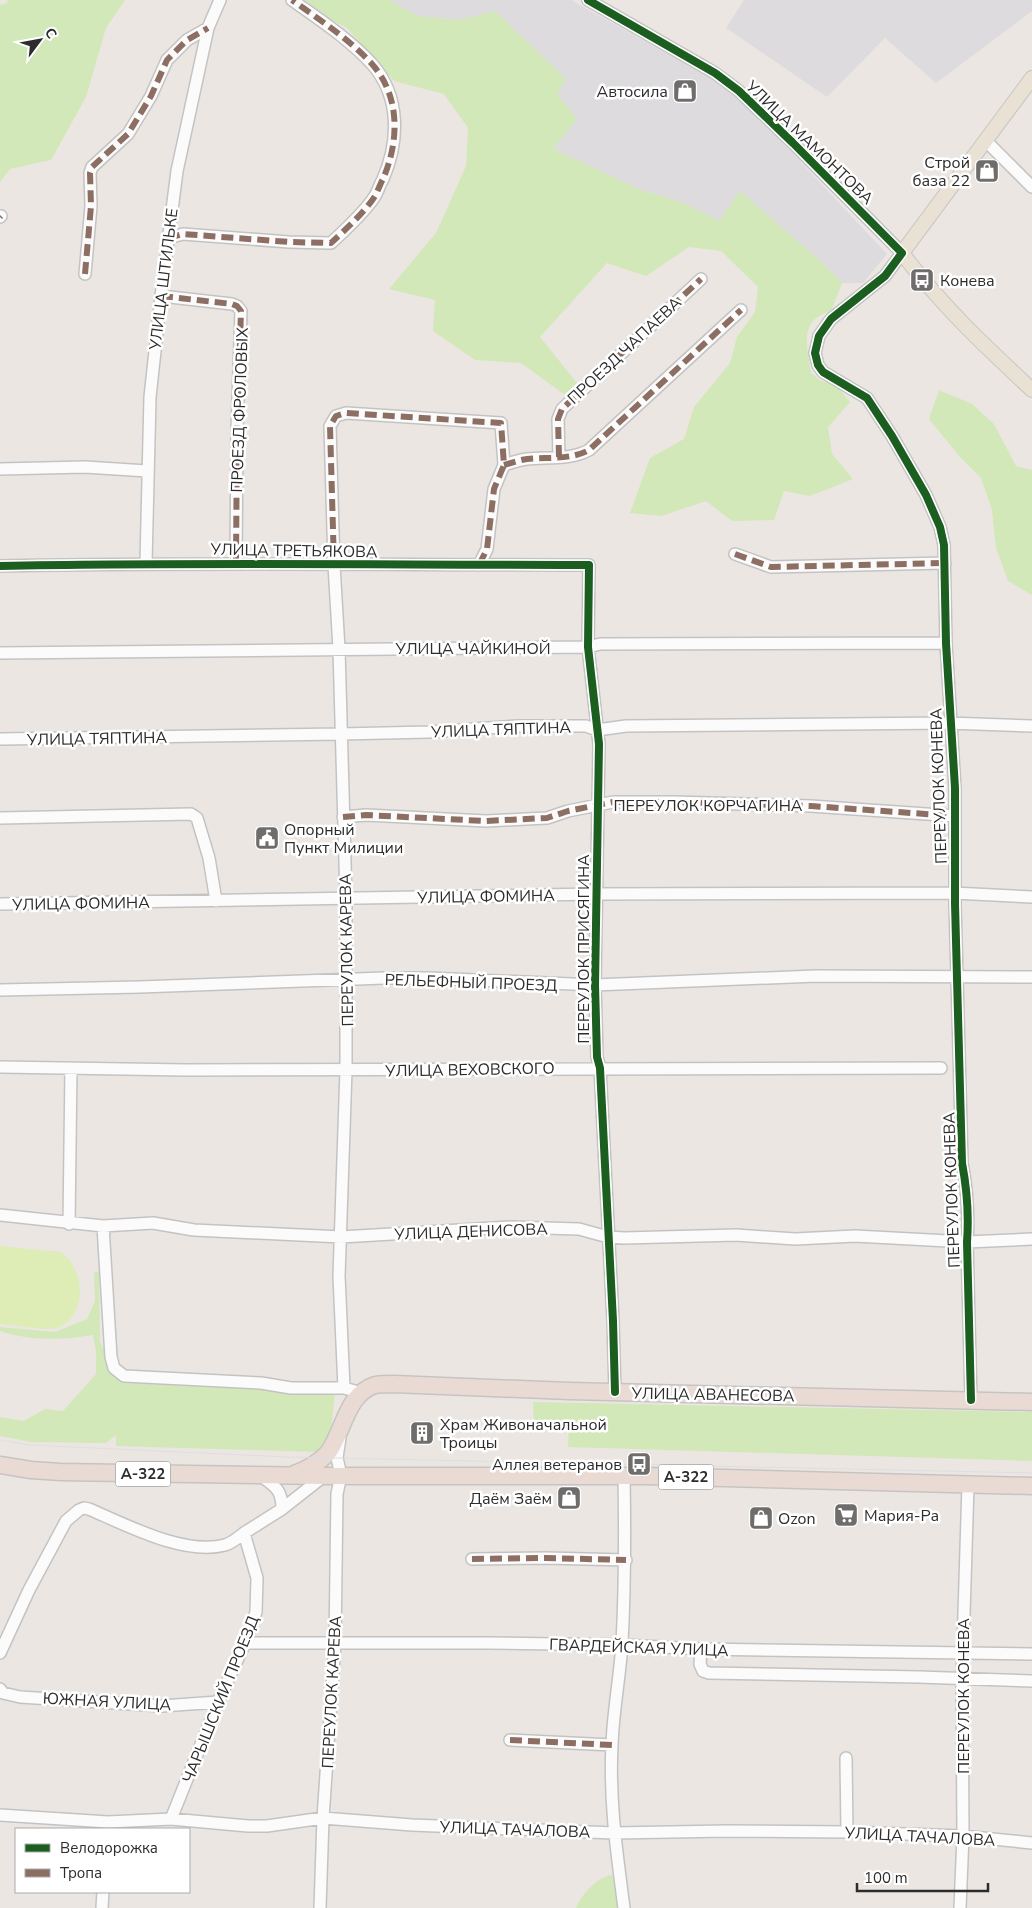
<svg xmlns="http://www.w3.org/2000/svg" width="1032" height="1908" font-family="'Nunito Sans',sans-serif">
<style>
.industrial{fill:#dedbde}
.green{fill:#d2e8b8}
.pitch{fill:#deecb5}
.lines{fill:none;stroke-linecap:round;stroke-linejoin:round}
.minor-casing{stroke:#c4c3c3;stroke-width:14}
.major-casing{stroke:#c6c4c2;stroke-width:16}
.highway-casing{stroke:#c6c4c2;stroke-width:19}
.minor{stroke:#fcfbfb;stroke-width:11}
.major{stroke:#e8e1d4;stroke-width:14}
.highway{stroke:#e9dbd4;stroke-width:16}
.tram{stroke:#dedee0;stroke-width:1}
.quiet{stroke:#8d6e63;stroke-width:6;stroke-dasharray:12 6;stroke-linecap:butt}
.cycleway-casing{stroke:#fff;stroke-width:11}
.cycleway{stroke:#1b5e20;stroke-width:8}
.labels{text-anchor:middle;stroke-width:5;stroke-linejoin:round;paint-order:stroke}
.shield{fill:#fff;stroke:#6b6b6b;stroke-width:1}
.shield-label{font-size:15px;font-weight:bold;fill:#2c2c2c}
.poi-label{font-size:16px;fill:#2c2c2c;stroke:#fff;text-anchor:start}
.street-label{font-size:16px;fill:#2c2c2c;stroke:#fff}
</style>
<rect width="100%" height="100%" fill="#ebe6e2"/>
<path class="industrial" d="M 389,0 L 571,0 L 734,91 L 887,254 L 863,283 L 842,283 L 825,265 L 740,191 L 719,222 L 684,203 L 641,190 L 553,149 L 577,119 L 557,94 L 495,12 L 459,20 L 417,16 Z
M 744,0 L 1032,0 L 1032,11 L 936,83 L 885,38 L 827,97 L 726,28 Z"/>
<path class="green" d="M 8,0 L 125,0 L 106,28 L 86,97 L 51,160 L 10,169 L 0,182 L 0,5 L 7,3 Z
M 305,0 L 389,0 L 417,16 L 459,20 L 495,11 L 566,79 L 557,94 L 577,119 L 553,149 L 641,190 L 684,203 L 719,221 L 740,191 L 825,265 L 842,283 L 832,309 C 827,313 820,315 815,319 C 801,330 809,358 811,373 L 821,381 L 835,384 L 850,402 L 828,427 L 832,454 L 853,479 L 810,496 L 784,491 L 774,520 L 732,521 L 706,501 L 661,516 L 630,513 L 650,458 L 684,439 L 694,407 L 730,363 L 737,337 L 755,312 L 758,287 L 721,251 L 689,247 L 646,276 L 607,263 L 540,337 L 577,383 L 565,395 L 521,363 L 475,360 L 433,331 L 435,300 L 389,289 L 436,233 L 466,166 L 468,128 L 444,94 L 394,81 L 347,28 L 321,14 Z
M 939,390 L 972,404 L 994,424 L 1016,466 L 1032,470 L 1032,595 L 1008,581 L 996,548 L 992,510 L 981,478 L 960,457 L 929,419 Z
M 99,1271 L 100,1341 L 112,1370 L 122,1383 L 335,1392 L 331,1430 L 317,1452 L 116,1446 L 116,1435 L 106,1443 L 31,1442 L 0,1436 L 0,1417 L 24,1421 L 45,1409 L 63,1411 L 96,1374 L 96,1352 L 93,1335 C 63,1340 30,1341 0,1331 L 0,1327 L 55,1332 L 87,1319 L 95,1301 L 94,1273 Z
M 533,1402 L 1032,1412 L 1032,1461 L 568,1447 L 569,1424 L 534,1424 Z
M 611,1875 L 615,1877 L 619,1908 L 576,1908 C 582,1894 596,1878 611,1875 Z"/>
<path class="pitch" d="M 0,1246 L 60,1252 C 85,1267 89,1316 57,1328 C 48,1331 12,1325 0,1324 Z"/>
<g class="lines">
<defs>
<path id="minor" d="M 588,0 L 715,73 L 739,91 L 793,143 L 902,253 L 885,276 L 831,319 L 819,336 L 815,353 L 818,365 L 823,372 L 867,398 L 892,436 L 926,495 L 940,527 L 944,545 L 946,643 L 955,788 L 955,904 L 962,1163 C 967,1189 969,1215 967,1242 L 971,1400
M 986,141 L 1032,187
M 0,217 L 1,216
M 168,238 L 183,234 L 289,242 L 331,243 C 345,230 365,212 375,196 C 378,191 380,184 383,179 C 399,142 401,97 372,64 C 349,39 320,20 292,0
M 85,274 L 91,206 L 90,173 L 92,167 L 128,134 L 151,96 L 167,60 L 187,40 L 208,28
M 161,296 L 232,304 L 237,306 L 241,311 L 237,428 L 236,563
M 559,457 L 558,419 L 562,409 L 701,279
M 504,465 C 511,463 519,460 527,459 C 548,457 571,460 589,450 L 741,310
M 0,469 L 85,467 L 147,471
M 735,554 L 771,567 L 945,563
M 146,563 L 150,397 L 161,296 L 177,171 L 208,28 L 220,0
M 0,566 C 196,562 392,565 589,565 L 588,647 L 599,744 L 595,985 L 597,1057 L 600,1068 L 613,1321 L 615,1392
M 0,653 L 588,647 L 600,644 L 946,643
M 0,739 L 340,734 L 429,732 L 517,726 L 586,726 L 597,730 L 626,726 L 949,723 L 1032,726
M 343,817 L 366,815 L 486,821 L 526,819 L 547,818 L 568,811 L 613,802 L 674,802 L 811,806 L 955,816
M 0,818 L 191,814 L 197,818 L 209,858 L 216,901
M 0,904 L 596,894 L 954,893 L 1032,897
M 0,990 L 140,987 L 384,978 L 429,978 L 595,985 L 816,976 L 1032,977
M 0,1067 L 186,1070 L 941,1068
M 0,1215 L 103,1226 L 153,1223 L 194,1230 L 341,1237 L 510,1227 L 579,1229 L 608,1237 L 624,1238 L 736,1235 L 795,1239 L 855,1236 L 967,1242 L 1032,1239
M 69,1224 L 71,1068
M 103,1226 L 111,1357 L 114,1368 L 124,1376 L 261,1383 L 291,1388 L 344,1388 L 362,1393
M 344,1388 L 339,1276 L 346,1070 L 346,898 L 339,649 L 334,565 L 330,426 L 336,416 L 346,413 L 501,423 L 504,465 L 494,489 L 487,549 L 479,565
M 261,1476 C 276,1487 282,1490 282,1509
M 472,1559 L 546,1558 L 626,1560
M 245,1643 L 487,1643 L 622,1645 L 701,1649 L 1032,1654
M 701,1649 L 700,1664 L 703,1671 L 709,1673 L 919,1677 L 1032,1681
M 0,1653 L 29,1590 L 66,1521 L 79,1510 L 84,1508 L 89,1509 C 126,1525 185,1556 225,1545 C 232,1543 239,1537 244,1533
M 0,1689 L 3,1693 L 20,1697 L 162,1706 L 218,1702
M 510,1740 L 612,1745
M 846,1758 L 847,1832
M 0,1815 L 108,1822 L 171,1819 L 248,1826 L 267,1826 L 323,1818 L 412,1825 L 614,1833 L 727,1831 L 847,1832 L 963,1836 L 1032,1843
M 171,1819 L 218,1702 L 245,1643 L 256,1612 L 257,1578 L 244,1533 L 282,1509 L 324,1476
M 102,1908 L 103,1892
M 320,1908 L 323,1818 L 335,1643 L 337,1494 L 341,1475 L 337,1458 L 340,1438
M 624,1908 C 617,1854 609,1800 612,1745 C 613,1711 620,1677 622,1643 C 625,1588 625,1532 624,1476
M 960,1908 L 963,1836 L 962,1678 L 968,1485"/>
<path id="major" d="M 1032,78 L 902,253 C 940,304 986,347 1032,390"/>
<path id="highway" d="M 0,1465 L 31,1470 L 61,1472 L 324,1476 L 645,1476 L 1032,1486
M 294,1474 C 306,1470 318,1463 327,1454 C 344,1433 345,1395 375,1385 C 380,1384 388,1384 394,1384 L 569,1391 L 1032,1402"/>
</defs>
<use href="#minor" class="minor-casing"/>
<use href="#major" class="major-casing"/>
<use href="#highway" class="highway-casing"/>
<use href="#minor" class="minor"/>
<use href="#major" class="major"/>
<use href="#highway" class="highway"/>
<path class="tram" d="M 0,1440 L 29,1445 L 287,1457 L 1032,1473"/>
<path class="quiet" d="M 0,217 L 1,216
M 168,238 L 183,234 L 289,242 L 331,243 C 345,230 365,212 375,196 C 378,191 380,184 383,179 C 399,142 401,97 372,64 C 349,39 320,20 292,0
M 85,274 L 91,206 L 90,173 L 92,167 L 128,134 L 151,96 L 167,60 L 187,40 L 208,28
M 161,296 L 232,304 L 237,306 L 241,311 L 237,428 L 236,563
M 559,457 L 558,419 L 562,409 L 701,279
M 504,465 C 511,463 519,460 527,459 C 548,457 571,460 589,450 L 741,310
M 735,554 L 771,567 L 945,563
M 334,565 L 330,426 L 336,416 L 346,413 L 501,423 L 504,465 L 494,489 L 487,549 L 479,565
M 343,817 L 366,815 L 486,821 L 526,819 L 547,818 L 568,811 L 613,802 L 674,802 L 811,806 L 955,816
M 472,1559 L 546,1558 L 626,1560
M 510,1740 L 612,1745"/>
<defs>
<path id="cycleway" d="M 588,0 L 715,73 L 739,91 L 793,143 L 902,253 L 885,276 L 831,319 L 819,336 L 815,353 L 818,365 L 823,372 L 867,398 L 892,436 L 926,495 L 940,527 L 944,545 L 946,643 L 955,788 L 955,904 L 962,1163 C 967,1189 969,1215 967,1242 L 971,1400
M 0,566 C 196,562 392,565 589,565 L 588,647 L 599,744 L 595,985 L 597,1057 L 600,1068 L 613,1321 L 615,1392"/>
</defs>
<use href="#cycleway" class="cycleway-casing"/>
<use href="#cycleway" class="cycleway"/>
</g>
<defs>
<symbol id="shop-square" viewBox="-11 -11 22 22"><rect x="-9" y="-9" width="18" height="18" rx="4" fill="#6f6d6c" stroke="#fff"/><path d="M-5-2.5h2.3a2.7 3.5 0 0 1 5.4 0H5L5.5 6h-11ZM-1.5-2.5h3a1.5 2.3 0 0 0-3 0Z" fill="#fff"/></symbol>
<symbol id="bus-square" viewBox="-11 -11 22 22"><rect x="-9" y="-9" width="18" height="18" rx="4" fill="#6f6d6c" stroke="#fff"/><path d="M-5-6H5V4H4V6H2V4H-2V6H-4V4H-5ZM-3.5-4V0h7V-4ZM-3.5 1.2v1.5H-2V1.2ZM2 1.2v1.5H3.5V1.2Z" fill="#fff"/></symbol>
<symbol id="civic-square" viewBox="-11 -11 22 22"><rect x="-9" y="-9" width="18" height="18" rx="4" fill="#6f6d6c" stroke="#fff"/><path d="M-.6-6.5H3V-4.5H.6V-3L4-1V1h2V6H-6V1h2V-1L-.6-3ZM-1.2 2.5V6h2.4V2.5Z" fill="#fff"/></symbol>
<symbol id="building-square" viewBox="-11 -11 22 22"><rect x="-9" y="-9" width="18" height="18" rx="4" fill="#6f6d6c" stroke="#fff"/><path d="M-4-6H4V6H1V3H-1V6H-4ZM-2.5-4.3h1.7v1.8h-1.7ZM.8-4.3h1.7v1.8H.8ZM-2.5-1h1.7V.8h-1.7ZM.8-1h1.7V.8H.8Z" fill="#fff"/></symbol>
<symbol id="supermarket-square" viewBox="-11 -11 22 22"><rect x="-9" y="-9" width="18" height="18" rx="4" fill="#6f6d6c" stroke="#fff"/><path d="M-6-5.5h2.5l.6 2H6L4.5 2H-2.5L-4.4-4H-6ZM-1.5 3.2a1.3 1.3 0 1 0 .1 0ZM3 3.2a1.3 1.3 0 1 0 .1 0Z" fill="#fff"/></symbol>
</defs>
<g fill-rule="evenodd">
<use href="#shop-square" x="671" y="77" width="28" height="28"/>
<use href="#shop-square" x="973" y="157" width="28" height="28"/>
<use href="#bus-square" x="908" y="266" width="28" height="28"/>
<use href="#civic-square" x="253" y="824" width="28" height="28"/>
<use href="#building-square" x="408" y="1419" width="28" height="28"/>
<use href="#bus-square" x="625" y="1450" width="28" height="28"/>
<use href="#shop-square" x="555" y="1484" width="28" height="28"/>
<use href="#supermarket-square" x="832" y="1501" width="28" height="28"/>
<use href="#shop-square" x="747" y="1504" width="28" height="28"/>
</g>
<g class="labels">
<g class="shield">
<rect x="115.5" y="1461.5" width="55" height="25" rx="4"/>
<rect x="658.5" y="1464.5" width="55" height="25" rx="4"/>
</g>
<g class="shield-label">
<text x="143" y="1479">А-322</text>
<text x="686" y="1482">А-322</text>
</g>
<g class="poi-label">
<text x="668" y="97" text-anchor="end">Автосила</text>
<text x="970" y="168" text-anchor="end">Строй<tspan x="970" dy="18">база 22</tspan></text>
<text x="940" y="286">Конева</text>
<text x="284" y="835">Опорный<tspan x="284" dy="18">Пункт Милиции</tspan></text>
<text x="440" y="1430">Храм Живоначальной<tspan x="440" dy="18">Троицы</tspan></text>
<text x="622" y="1470" text-anchor="end">Аллея ветеранов</text>
<text x="552" y="1504" text-anchor="end">Даём Заём</text>
<text x="864" y="1521">Мария-Ра</text>
<text x="778" y="1524">Ozon</text>
</g>
<g class="street-label">
<text transform="translate(810 142) rotate(44)" y="6">УЛИЦА МАМОНТОВА</text>
<text transform="translate(163 279) rotate(-83)" y="6">УЛИЦА ШТИЛЬКЕ</text>
<text transform="translate(624 350) rotate(-43)" y="6">ПРОЕЗД ЧАПАЕВА</text>
<text transform="translate(239 410) rotate(-88)" y="6">ПРОЕЗД ФРОЛОВЫХ</text>
<text transform="translate(294 550) rotate(1)" y="6">УЛИЦА ТРЕТЬЯКОВА</text>
<text x="473" y="654">УЛИЦА ЧАЙКИНОЙ</text>
<text transform="translate(501 729) rotate(-2)" y="6">УЛИЦА ТЯПТИНА</text>
<text transform="translate(97 738) rotate(-1)" y="6">УЛИЦА ТЯПТИНА</text>
<text transform="translate(938 786) rotate(-92)" y="6">ПЕРЕУЛОК КОНЕВА</text>
<text x="708" y="811">ПЕРЕУЛОК КОРЧАГИНА</text>
<text transform="translate(486 896) rotate(-1)" y="6">УЛИЦА ФОМИНА</text>
<text transform="translate(81 903) rotate(-1)" y="6">УЛИЦА ФОМИНА</text>
<text transform="translate(583 949) rotate(-90)" y="6">ПЕРЕУЛОК ПРИСЯГИНА</text>
<text transform="translate(346 950) rotate(-91)" y="6">ПЕРЕУЛОК КАРЕВА</text>
<text transform="translate(471 982) rotate(2)" y="6">РЕЛЬЕФНЫЙ ПРОЕЗД</text>
<text transform="translate(470 1069) rotate(-1)" y="6">УЛИЦА ВЕХОВСКОГО</text>
<text transform="translate(951 1190) rotate(-92)" y="6">ПЕРЕУЛОК КОНЕВА</text>
<text transform="translate(471 1231) rotate(-2)" y="6">УЛИЦА ДЕНИСОВА</text>
<text transform="translate(713 1394) rotate(1)" y="6">УЛИЦА АВАНЕСОВА</text>
<text transform="translate(639 1647) rotate(2)" y="6">ГВАРДЕЙСКАЯ УЛИЦА</text>
<text transform="translate(331 1692) rotate(-87)" y="6">ПЕРЕУЛОК КАРЕВА</text>
<text transform="translate(963 1696) rotate(-90)" y="6">ПЕРЕУЛОК КОНЕВА</text>
<text transform="translate(220 1699) rotate(-68)" y="6">ЧАРЫШСКИЙ ПРОЕЗД</text>
<text transform="translate(107 1701) rotate(3)" y="6">ЮЖНАЯ УЛИЦА</text>
<text transform="translate(515 1829) rotate(2)" y="6">УЛИЦА ТАЧАЛОВА</text>
<text transform="translate(920 1836) rotate(3)" y="6">УЛИЦА ТАЧАЛОВА</text>
</g>
</g>
<rect x="15" y="1828" width="175" height="65" fill="#ffffff" stroke="#ababab"/>
<rect x="25" y="1844" width="25" height="8" fill="#1b5e20" stroke="#ababab"/>
<text x="60" y="1853" font-size="15" fill="#2c2c2c">Велодорожка</text>
<rect x="25" y="1869" width="25" height="8" fill="#8d6e63" stroke="#ababab"/>
<text x="60" y="1878" font-size="15" fill="#2c2c2c">Тропа</text>
<g transform="translate(40 40) rotate(58)" stroke="#ffffff" stroke-width="4" paint-order="stroke">
<path d="M0-4L9 19L0 12L-9 19Z" fill="#2c2c2c"/>
<text y="-8" font-size="14" font-weight="bold" text-anchor="middle" fill="#2c2c2c">С</text>
</g>
<path d="M857 1883v8h131v-8" fill="none" stroke="#2c2c2c" stroke-width="2.5"/>
<text x="864" y="1883" font-size="15" fill="#2c2c2c" stroke="#ffffff" stroke-width="4" paint-order="stroke">100 m</text>
</svg>
